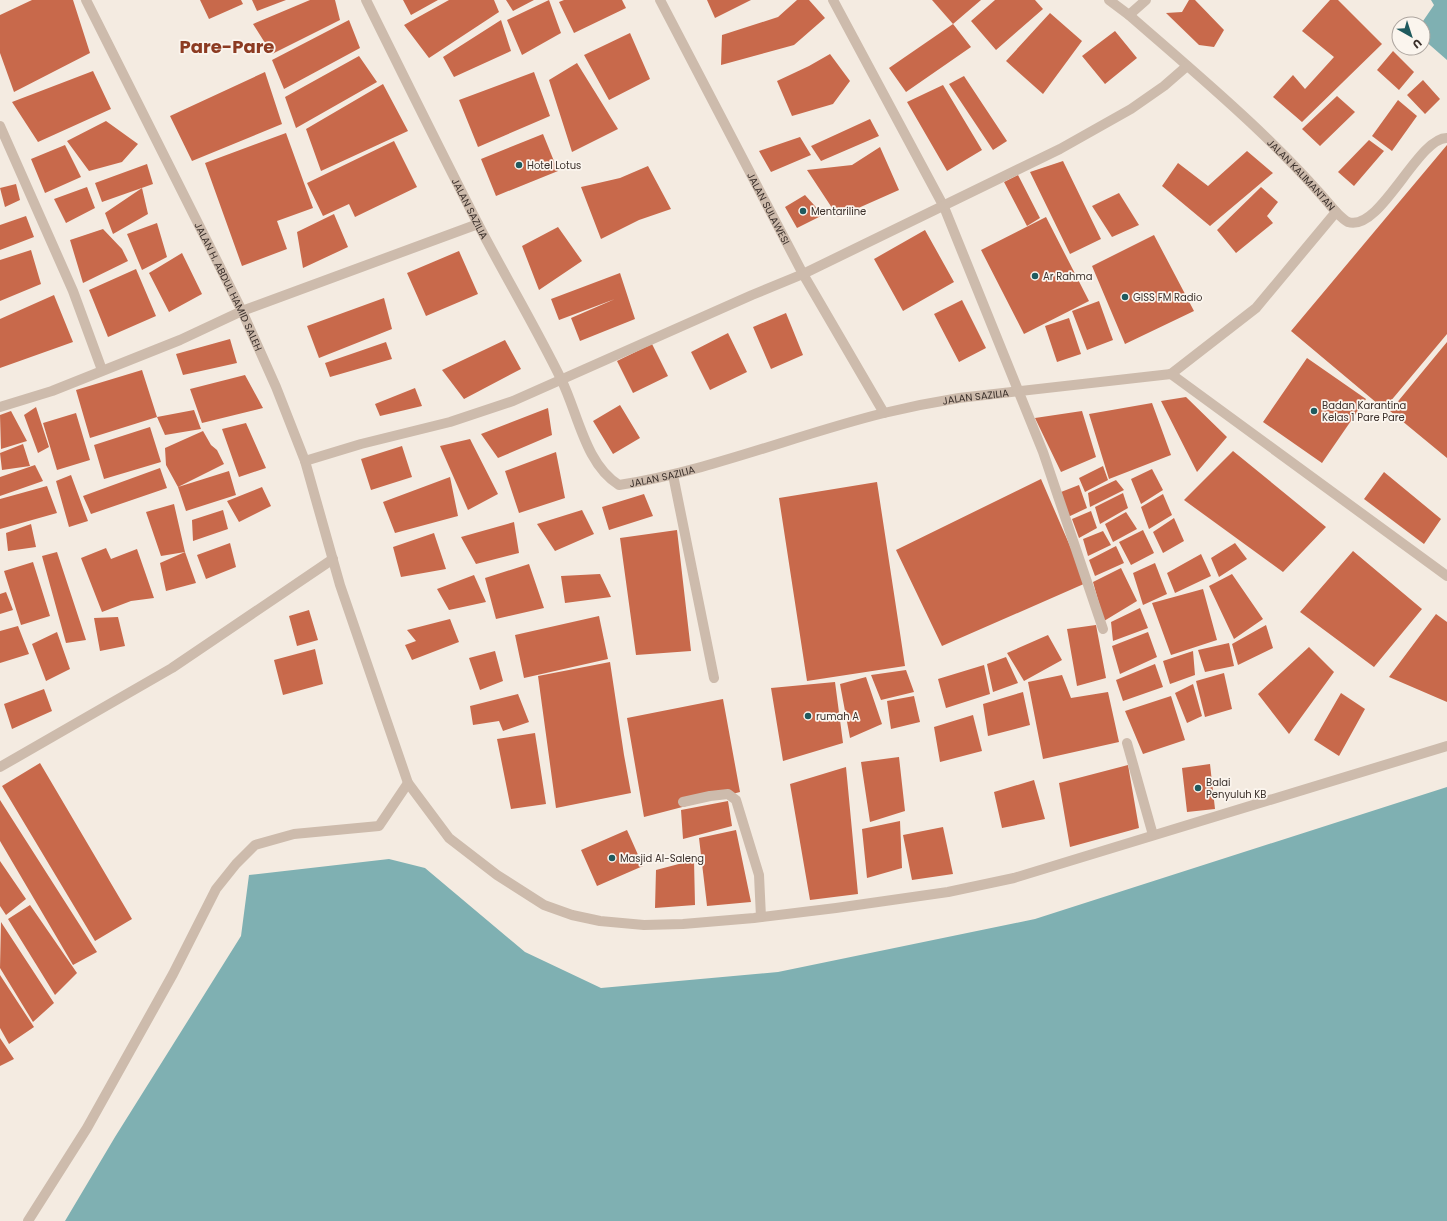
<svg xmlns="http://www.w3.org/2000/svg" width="1447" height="1221" font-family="Poppins,sans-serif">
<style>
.water{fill:#7fb0b2}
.building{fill:#c8694b}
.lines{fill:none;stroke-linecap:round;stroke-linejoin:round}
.minor{stroke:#cdbbac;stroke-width:10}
.poi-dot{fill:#1f5a5e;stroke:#fbf5ee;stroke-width:1.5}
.labels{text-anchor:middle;stroke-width:3.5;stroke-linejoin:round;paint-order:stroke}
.poi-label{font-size:10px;fill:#3b302b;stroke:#fbf5ee;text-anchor:start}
.street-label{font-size:10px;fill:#3b302b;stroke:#fbf5ee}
.town-label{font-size:18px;font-weight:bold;fill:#8c3b22;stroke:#fbf5ee}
</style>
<rect width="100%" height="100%" fill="#f4ebe1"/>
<path class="water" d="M 1431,0 L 1447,0 L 1447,60 L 1423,39 L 1423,24 L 1421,24 L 1434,5 Z
M 1447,787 L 1447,1221 L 65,1221 L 115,1137 L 241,936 L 249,875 L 389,859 L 425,868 L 525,952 L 601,988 L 778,972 L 1035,919 Z"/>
<path class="building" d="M 32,0 L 73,0 L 90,53 L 14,92 L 0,53 L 0,15 Z
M 200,0 L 241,0 L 243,4 L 209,19 Z
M 252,0 L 286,0 L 257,11 Z
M 310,0 L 335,0 L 340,20 L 272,54 L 253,24 Z
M 403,0 L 438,0 L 411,15 Z
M 449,0 L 494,0 L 499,12 L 429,58 L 404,25 Z
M 506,0 L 534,0 L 513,11 Z
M 549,0 L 561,33 L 522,55 L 507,20 Z
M 564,0 L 622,0 L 626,8 L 574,33 L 559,2 Z
M 707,0 L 751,0 L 715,18 Z
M 797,0 L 809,0 L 825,18 L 794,45 L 721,65 L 722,35 L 778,17 Z
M 932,0 L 981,0 L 953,24 Z
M 995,0 L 1035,0 L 1043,9 L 996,50 L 971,21 Z
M 1189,0 L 1195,0 L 1224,30 L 1214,47 L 1199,45 L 1166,13 L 1182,12 Z
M 1330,0 L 1338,0 L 1382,44 L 1302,122 L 1273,97 L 1293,75 L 1305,89 L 1334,57 L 1302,31 Z
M 1050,13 L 1082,41 L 1043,94 L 1006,61 Z
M 349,20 L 360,48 L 284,89 L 272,60 Z
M 501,20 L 511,51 L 454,77 L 443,57 Z
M 953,24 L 971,47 L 906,92 L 889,68 Z
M 1115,31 L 1137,58 L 1105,84 L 1082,56 Z
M 630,33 L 650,79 L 609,100 L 584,55 Z
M 1393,51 L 1414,72 L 1399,90 L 1377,70 Z
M 830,54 L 850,81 L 833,104 L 792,116 L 777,81 L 809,66 Z
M 359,56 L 377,82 L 296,128 L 285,97 Z
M 577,63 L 618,129 L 572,152 L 549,80 Z
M 93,71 L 111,109 L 38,142 L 12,102 Z
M 265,72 L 282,124 L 192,161 L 170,116 Z
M 534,72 L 550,116 L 478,147 L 459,100 Z
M 964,76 L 1007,141 L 993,150 L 949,84 Z
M 1423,80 L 1440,99 L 1425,114 L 1407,95 Z
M 383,84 L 408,131 L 321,171 L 306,129 Z
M 943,85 L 982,150 L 947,171 L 907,102 Z
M 1337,96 L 1355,112 L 1320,146 L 1302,129 Z
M 1398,100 L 1417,116 L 1392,151 L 1372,136 Z
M 870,119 L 879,136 L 821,161 L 811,146 Z
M 106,121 L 138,144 L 122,162 L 89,171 L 67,141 Z
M 286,133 L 313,208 L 277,221 L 287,249 L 242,266 L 205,163 Z
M 543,134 L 558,171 L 496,196 L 481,159 Z
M 800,137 L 811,155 L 771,172 L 759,151 Z
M 1369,140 L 1384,151 L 1354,186 L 1338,172 Z
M 394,141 L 417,187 L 355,217 L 349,204 L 323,216 L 307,183 Z
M 65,145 L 81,177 L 45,193 L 31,159 Z
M 1447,145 L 1447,334 L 1384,409 L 1291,331 Z
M 880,147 L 899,190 L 838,217 L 807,170 L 852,165 Z
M 1247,151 L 1273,173 L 1210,226 L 1162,186 L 1178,163 L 1208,186 Z
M 1063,161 L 1101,239 L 1070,254 L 1030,172 Z
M 147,164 L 153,184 L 102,202 L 95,183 Z
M 648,166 L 671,209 L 639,220 L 601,239 L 581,187 L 620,178 Z
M 1018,175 L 1040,218 L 1027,226 L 1004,182 Z
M 16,184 L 20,200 L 5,207 L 0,188 Z
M 87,187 L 95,208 L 66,223 L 54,199 Z
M 1261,187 L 1278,202 L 1267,216 L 1273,223 L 1236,253 L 1217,230 Z
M 142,188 L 148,214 L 113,234 L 105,213 Z
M 1119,193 L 1139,225 L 1112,237 L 1092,206 Z
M 805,195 L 823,215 L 797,228 L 785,207 Z
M 334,214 L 348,247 L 303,268 L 297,232 Z
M 26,216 L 34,237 L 0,250 L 0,225 Z
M 1046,217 L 1089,301 L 1024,334 L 981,250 Z
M 157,223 L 167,257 L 142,270 L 127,234 Z
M 558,227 L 582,261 L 539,290 L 522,246 Z
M 103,229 L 122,249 L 128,261 L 83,283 L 70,240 Z
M 925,230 L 954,282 L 903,311 L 874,259 Z
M 1154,235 L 1194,311 L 1125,344 L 1092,266 Z
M 31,250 L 41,284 L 0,301 L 0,260 Z
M 459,251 L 478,294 L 426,316 L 407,273 Z
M 182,253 L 202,294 L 169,312 L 149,273 Z
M 136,269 L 156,316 L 108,337 L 89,290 Z
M 620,273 L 635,319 L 580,341 L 571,318 L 615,299 L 559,320 L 551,299 Z
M 54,295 L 73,342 L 0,368 L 0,319 Z
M 384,298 L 392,329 L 319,358 L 307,326 Z
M 962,300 L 986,348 L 959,362 L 934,314 Z
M 1099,301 L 1113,340 L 1087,350 L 1072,311 Z
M 786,313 L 803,355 L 771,369 L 753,327 Z
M 1069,318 L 1081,354 L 1057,362 L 1045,326 Z
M 728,333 L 747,372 L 710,390 L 691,352 Z
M 230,339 L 237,363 L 183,375 L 176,354 Z
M 505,340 L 521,369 L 464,399 L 442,370 Z
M 386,342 L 392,359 L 330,377 L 325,363 Z
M 1447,342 L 1447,458 L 1390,411 Z
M 652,344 L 668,376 L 633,393 L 617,361 Z
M 1307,358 L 1366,399 L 1322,463 L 1263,422 Z
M 142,370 L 157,417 L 90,438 L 76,390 Z
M 245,375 L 263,408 L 202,423 L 190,389 Z
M 415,388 L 422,406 L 380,416 L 375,404 Z
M 1186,397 L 1227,437 L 1197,472 L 1161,401 Z
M 1152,403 L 1171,455 L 1109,479 L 1089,414 Z
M 620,405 L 640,438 L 613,454 L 593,421 Z
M 36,407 L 49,447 L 38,453 L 24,415 Z
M 548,408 L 552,435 L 498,458 L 481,434 Z
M 194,410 L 201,429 L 165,435 L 157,417 Z
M 11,411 L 27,441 L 1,449 L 0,415 Z
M 1082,411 L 1096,457 L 1061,472 L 1035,418 Z
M 76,413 L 90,460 L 57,470 L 43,423 Z
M 246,423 L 266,468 L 239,477 L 222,429 Z
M 150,427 L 161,462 L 104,479 L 94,445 Z
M 203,431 L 211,445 L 217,450 L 224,464 L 178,487 L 229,471 L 236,495 L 186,511 L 178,487 L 166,465 L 165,448 Z
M 470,439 L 498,494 L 468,510 L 440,446 Z
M 23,444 L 30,466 L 2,470 L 0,453 Z
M 402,446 L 412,477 L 371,490 L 361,459 Z
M 1233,451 L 1326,527 L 1283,572 L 1184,500 Z
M 556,452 L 565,498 L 519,513 L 505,471 Z
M 35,465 L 43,481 L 0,496 L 0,477 Z
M 1103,466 L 1108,480 L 1085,492 L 1079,478 Z
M 160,468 L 167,488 L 91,514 L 83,496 Z
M 1152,469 L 1163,490 L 1141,504 L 1131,479 Z
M 1384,472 L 1441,519 L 1424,544 L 1364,499 Z
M 71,475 L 88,521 L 69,527 L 56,481 Z
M 450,477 L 458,516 L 395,533 L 383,502 Z
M 1041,479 L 1086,583 L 942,646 L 896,550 Z
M 1116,480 L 1124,490 L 1090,507 L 1088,493 Z
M 877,482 L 905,666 L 807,681 L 779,498 Z
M 1079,485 L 1087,508 L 1068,517 L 1061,492 Z
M 47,486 L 57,513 L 0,529 L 0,499 Z
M 262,487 L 271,506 L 239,522 L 227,501 Z
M 1123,493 L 1128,508 L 1100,524 L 1095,507 Z
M 644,494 L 653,516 L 609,530 L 602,507 Z
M 1163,494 L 1172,515 L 1149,529 L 1141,507 Z
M 174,504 L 185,552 L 196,583 L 166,591 L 160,563 L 185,552 L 161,556 L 146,512 Z
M 223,510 L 228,529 L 193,541 L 192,520 Z
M 582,510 L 594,534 L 555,551 L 537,524 Z
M 1091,511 L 1097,528 L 1079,538 L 1072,519 Z
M 1126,512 L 1137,529 L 1113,542 L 1105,524 Z
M 1174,518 L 1184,541 L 1163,553 L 1153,532 Z
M 514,522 L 519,553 L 476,564 L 461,537 Z
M 31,524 L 36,547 L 8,551 L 6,533 Z
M 677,530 L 691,651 L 636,655 L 620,538 Z
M 1143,530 L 1154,553 L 1131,565 L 1119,542 Z
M 1103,531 L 1111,545 L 1088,556 L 1083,539 Z
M 434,533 L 446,569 L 401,577 L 393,547 Z
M 230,543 L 236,567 L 206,579 L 197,555 Z
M 1235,543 L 1247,559 L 1219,577 L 1211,558 Z
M 1116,546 L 1124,563 L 1095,576 L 1089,560 Z
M 106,548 L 111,559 L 137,549 L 154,598 L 131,601 L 102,612 L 81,558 Z
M 1353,551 L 1422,609 L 1374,667 L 1300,612 Z
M 57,552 L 86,640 L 66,643 L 42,556 Z
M 1201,554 L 1211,576 L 1175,593 L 1167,573 Z
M 33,562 L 50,616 L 21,625 L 4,571 Z
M 1155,563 L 1167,594 L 1143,605 L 1133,573 Z
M 529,564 L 544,608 L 496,619 L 485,578 Z
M 1121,568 L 1137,601 L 1104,621 L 1093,582 Z
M 600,574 L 611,597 L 565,603 L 561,576 Z
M 1232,574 L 1263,619 L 1234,639 L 1209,586 Z
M 474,575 L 486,602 L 449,610 L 437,589 Z
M 1203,589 L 1217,640 L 1171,655 L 1152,603 Z
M 6,592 L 13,610 L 0,614 L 0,594 Z
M 1140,608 L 1148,628 L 1113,641 L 1111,622 Z
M 309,610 L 318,640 L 297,646 L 289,616 Z
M 1436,614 L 1447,622 L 1447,702 L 1389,677 Z
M 599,616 L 608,659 L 524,678 L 515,635 Z
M 118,617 L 125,646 L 100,651 L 94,618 Z
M 450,619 L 459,642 L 412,660 L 405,645 L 416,641 L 407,630 Z
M 1096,625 L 1106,678 L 1077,686 L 1067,629 Z
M 1266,625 L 1273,648 L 1238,665 L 1232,644 Z
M 18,626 L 29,654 L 0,663 L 0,631 Z
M 57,632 L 70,669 L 46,681 L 32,644 Z
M 1148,632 L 1157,657 L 1120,674 L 1112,646 Z
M 1048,635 L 1062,660 L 1024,681 L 1007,653 Z
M 1229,643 L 1234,666 L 1205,672 L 1198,650 Z
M 1309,647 L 1334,672 L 1289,734 L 1258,694 Z
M 315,649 L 323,684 L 283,695 L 274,660 Z
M 495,651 L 503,681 L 480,690 L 469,658 Z
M 1193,651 L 1195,675 L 1170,684 L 1163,661 Z
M 1006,657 L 1018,683 L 993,692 L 987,664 Z
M 610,662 L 624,755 L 631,793 L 556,808 L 538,676 Z
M 1155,664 L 1163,687 L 1123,701 L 1116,680 Z
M 984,665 L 990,694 L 946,708 L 938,679 Z
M 906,670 L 914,692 L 881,700 L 871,675 Z
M 1224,673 L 1232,709 L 1205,717 L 1196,681 Z
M 1062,675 L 1071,698 L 1108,692 L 1119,742 L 1043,759 L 1028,682 Z
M 866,677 L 882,724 L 850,738 L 840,684 Z
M 835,682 L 843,743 L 783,761 L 771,688 Z
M 1193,684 L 1202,716 L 1187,723 L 1175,693 Z
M 44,689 L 52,711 L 12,729 L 4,704 Z
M 1023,692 L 1030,725 L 988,736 L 983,704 Z
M 1341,693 L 1365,709 L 1339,756 L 1314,740 Z
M 518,694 L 529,722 L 503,731 L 499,721 L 473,725 L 470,706 Z
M 914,696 L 920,722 L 891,729 L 887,701 Z
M 1171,696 L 1185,740 L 1143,754 L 1125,711 Z
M 723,699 L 740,792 L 644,817 L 627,718 Z
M 973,715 L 982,751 L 940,762 L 934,727 Z
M 535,733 L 546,804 L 511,809 L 497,739 Z
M 899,757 L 905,811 L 870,822 L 861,762 Z
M 40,763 L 132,919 L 95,941 L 2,786 Z
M 1210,764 L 1215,809 L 1187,812 L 1182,768 Z
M 1128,765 L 1139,828 L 1070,847 L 1059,783 Z
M 846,767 L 858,894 L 810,900 L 790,784 Z
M 1034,780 L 1045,819 L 1002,828 L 994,792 Z
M 0,800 L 97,952 L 73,965 L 0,841 Z
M 728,801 L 732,826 L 683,839 L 681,810 Z
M 900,821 L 902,868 L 867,878 L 862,829 Z
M 943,827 L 953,874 L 912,880 L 903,835 Z
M 627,830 L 643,866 L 597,886 L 581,850 Z
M 736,830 L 751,902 L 707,906 L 699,838 Z
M 694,860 L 695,905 L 655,908 L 656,870 Z
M 0,861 L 26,899 L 6,915 L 0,906 Z
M 30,905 L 77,973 L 55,995 L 8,919 Z
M 1,922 L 54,1003 L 33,1022 L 0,968 Z
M 0,975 L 34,1027 L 9,1044 L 0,1028 Z
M 0,1038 L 14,1059 L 0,1066 Z"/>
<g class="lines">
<g class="minor">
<path id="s1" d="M 86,0 L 242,311 L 276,387 L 305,461 L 340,585 L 408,783 L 449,838 L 497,875 L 544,905 L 572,915 L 600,921 L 644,925 L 683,924 L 754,918 L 836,908 L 948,892 L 1014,878 L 1447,746"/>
<path id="s2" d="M 366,0 C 403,75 440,150 478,224 C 505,276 535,326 561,379 C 578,413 585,464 619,485 C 710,471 795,435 884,413 C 909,407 934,402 959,398 L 1171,374"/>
<path id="s3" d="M 660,0 L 803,274 L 884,413"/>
<path d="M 833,0 L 944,207 L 1043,452 L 1103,629"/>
<path id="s4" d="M 1109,0 L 1129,15 C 1201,78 1275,139 1336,212 L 1256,308 L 1171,374"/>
<path d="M 1129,15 L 1146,0"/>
<path d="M 0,126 L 73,291 L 102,370"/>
<path d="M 1336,212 C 1339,215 1344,220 1348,222 C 1380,233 1418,137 1447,138"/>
<path d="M 1171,374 L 1447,576"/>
<path d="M 0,407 L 52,391 L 180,340 L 242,311 L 478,224"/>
<path d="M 305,461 L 361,444 L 450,422 L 513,401 L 752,295 L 803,274 L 1060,149 L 1131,109 L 1164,86 L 1187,66"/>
<path d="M 673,475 L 714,678"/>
<path d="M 1127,743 L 1153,835"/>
<path d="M 0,767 L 172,668 L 333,559"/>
<path d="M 683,802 L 710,796 L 728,794 L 736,800 L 759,875 L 761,917"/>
<path d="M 28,1221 L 87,1128 L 173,974 L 216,889 L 236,864 L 255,845 L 294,834 L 379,826 L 408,783"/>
</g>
</g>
<g class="poi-dot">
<circle cx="519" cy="165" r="4"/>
<circle cx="803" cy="211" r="4"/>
<circle cx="1035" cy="276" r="4"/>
<circle cx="1125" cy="297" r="4"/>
<circle cx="1314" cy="411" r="4"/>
<circle cx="808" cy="716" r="4"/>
<circle cx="1198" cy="788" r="4"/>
<circle cx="612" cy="858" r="4"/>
</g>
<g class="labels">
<g class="poi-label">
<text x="527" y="169">Hotel Lotus</text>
<text x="811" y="215">Mentariline</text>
<text x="1043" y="280">Ar Rahma</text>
<text x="1133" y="301">GISS FM Radio</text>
<text x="1322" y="409">Badan Karantina<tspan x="1322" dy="12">Kelas 1 Pare Pare</tspan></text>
<text x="816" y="720">rumah A</text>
<text x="1206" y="786">Balai<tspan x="1206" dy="12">Penyuluh KB</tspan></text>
<text x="620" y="862">Masjid Al-Saleng</text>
</g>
<g class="street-label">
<text dy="4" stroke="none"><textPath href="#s4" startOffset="260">JALAN KALIMANTAN</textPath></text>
<text dy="4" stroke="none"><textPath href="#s2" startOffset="233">JALAN SAZILIA</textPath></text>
<text dy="4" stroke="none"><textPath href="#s3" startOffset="235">JALAN SULAWESI</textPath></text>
<text dy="4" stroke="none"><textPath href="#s1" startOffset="320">JALAN H. ABDUL HAMID SALEH</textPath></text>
<text dy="4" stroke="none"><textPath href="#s2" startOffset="917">JALAN SAZILIA</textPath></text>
<text dy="4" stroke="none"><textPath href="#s2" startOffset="593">JALAN SAZILIA</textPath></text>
</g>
<g class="town-label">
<text x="227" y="53">Pare-Pare</text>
</g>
</g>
<g transform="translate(1411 36) rotate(141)"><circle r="19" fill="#fbf5ee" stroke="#aea6a0"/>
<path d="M0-3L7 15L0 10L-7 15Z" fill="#1f5a5e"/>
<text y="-6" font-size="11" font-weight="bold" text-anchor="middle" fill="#3b302b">U</text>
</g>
</svg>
